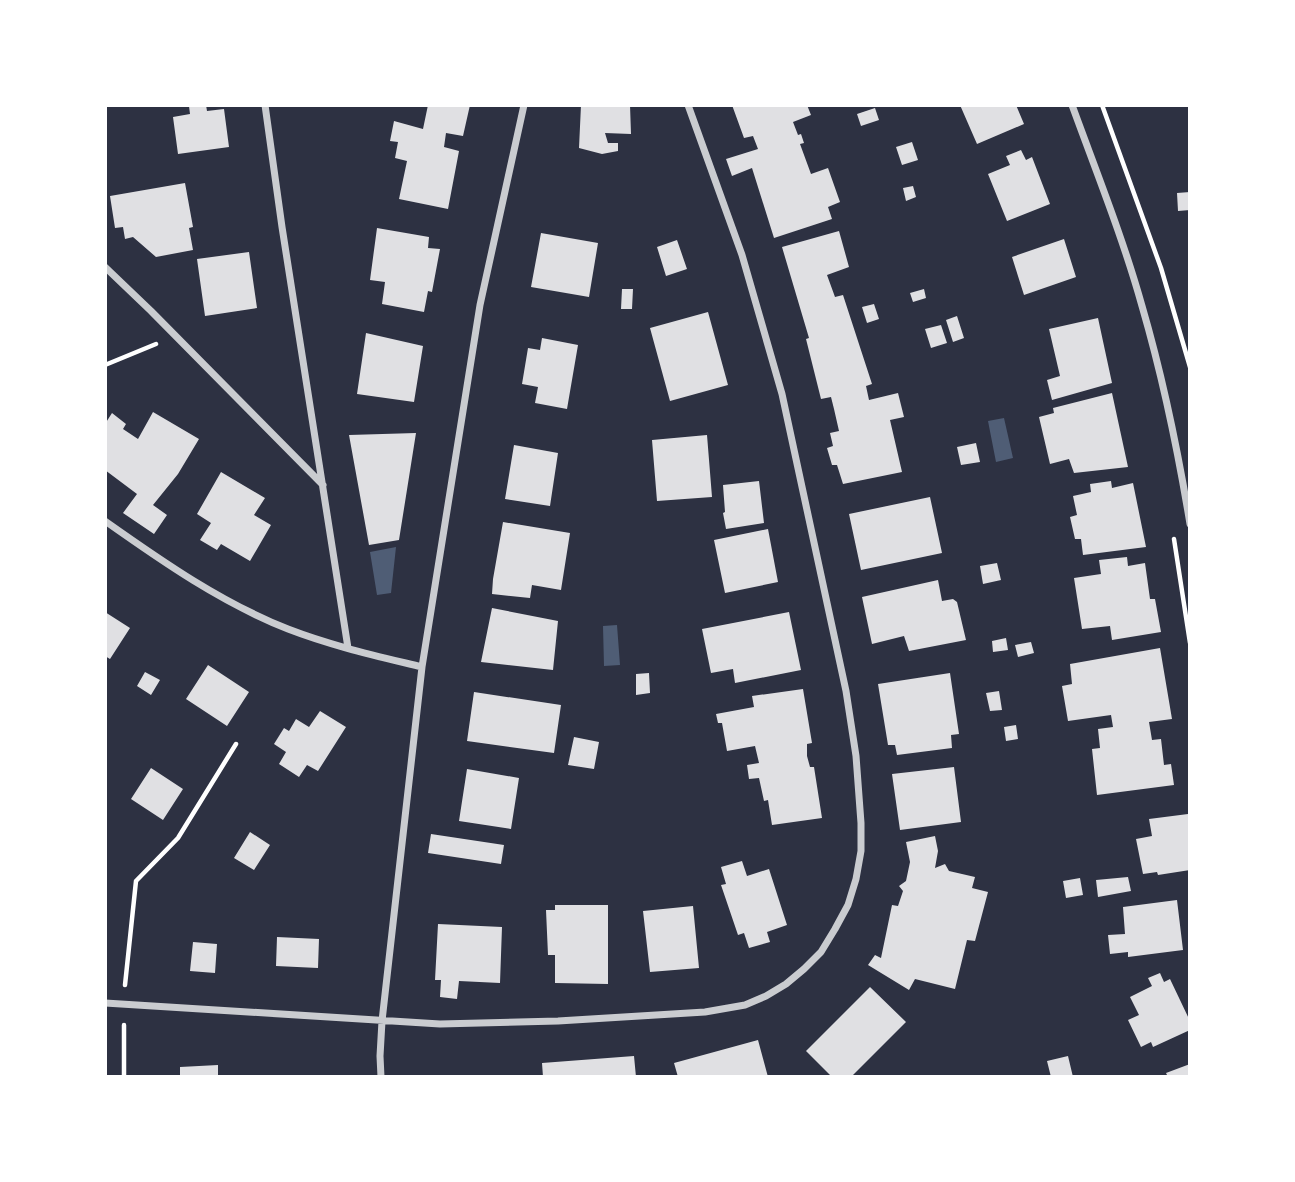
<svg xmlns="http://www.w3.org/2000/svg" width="1295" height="1182" font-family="Overpass,sans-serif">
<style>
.water{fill:#4f5d75}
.building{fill:#e0e0e3}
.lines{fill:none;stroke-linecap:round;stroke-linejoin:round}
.path{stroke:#fff;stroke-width:4.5}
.minor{stroke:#caccd0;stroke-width:7}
</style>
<rect width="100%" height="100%" fill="#2d3142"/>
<path class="water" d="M 1004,418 L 1013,458 L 996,462 L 988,421 Z
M 396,547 L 391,593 L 377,595 L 370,552 Z
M 617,625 L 620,665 L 604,666 L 603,626 Z"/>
<path class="building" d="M 206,105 L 207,111 L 224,109 L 229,147 L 178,154 L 173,117 L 190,114 L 189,106 Z
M 428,105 L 470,105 L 463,136 L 446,133 L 444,147 L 459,151 L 448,209 L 399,199 L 407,161 L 395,158 L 398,142 L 390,141 L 394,121 L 423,129 Z
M 581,105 L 630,105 L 631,134 L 605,133 L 608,143 L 618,143 L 618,151 L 602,154 L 579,148 Z
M 732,105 L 807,105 L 811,115 L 793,122 L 798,135 L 801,134 L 804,143 L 800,144 L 811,174 L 828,168 L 840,202 L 828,207 L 832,219 L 774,238 L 752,168 L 732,176 L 726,159 L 758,149 L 753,136 L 744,138 Z
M 960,105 L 1016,105 L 1024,124 L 977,144 Z
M 875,108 L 879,120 L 861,126 L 857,114 Z
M 912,142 L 918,160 L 902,165 L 896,147 Z
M 1021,150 L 1026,160 L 1032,157 L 1050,204 L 1007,221 L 988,174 L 1010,165 L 1006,156 Z
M 185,183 L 193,227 L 189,228 L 193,250 L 156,257 L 133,237 L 125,239 L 123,227 L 115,228 L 110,196 Z
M 913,186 L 916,197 L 906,201 L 903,188 Z
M 1190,192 L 1190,210 L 1178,211 L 1177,193 Z
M 377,228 L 429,237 L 428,248 L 440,249 L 432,292 L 428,291 L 424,312 L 382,304 L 385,282 L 370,280 Z
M 839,231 L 849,267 L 827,275 L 835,297 L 843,295 L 872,384 L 866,386 L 869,400 L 898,393 L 904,417 L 890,420 L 902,472 L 843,484 L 837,465 L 832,465 L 827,448 L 833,446 L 830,433 L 839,431 L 834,409 L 831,397 L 821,399 L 806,339 L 809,338 L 782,247 Z
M 541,233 L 598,243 L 589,297 L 531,287 Z
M 1064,239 L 1076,277 L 1024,295 L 1012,257 Z
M 677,240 L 687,269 L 666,276 L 657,247 Z
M 249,252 L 257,308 L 205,316 L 197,259 Z
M 622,289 L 633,289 L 632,309 L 621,309 Z
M 924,289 L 926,298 L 913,302 L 910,293 Z
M 874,304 L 879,319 L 867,323 L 862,307 Z
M 708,312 L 728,385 L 670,401 L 650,328 Z
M 957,316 L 964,338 L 953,342 L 946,320 Z
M 1098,318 L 1112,383 L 1052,400 L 1047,380 L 1060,376 L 1049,329 Z
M 941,325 L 947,343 L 931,348 L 925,329 Z
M 366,333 L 423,346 L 414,402 L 357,394 Z
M 542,338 L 578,345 L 567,409 L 535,403 L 538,387 L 522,384 L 528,348 L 540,350 Z
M 1112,393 L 1128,467 L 1074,473 L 1069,459 L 1050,464 L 1039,417 L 1054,413 L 1053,408 Z
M 153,412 L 199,439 L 178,474 L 153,505 L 167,515 L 154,534 L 123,513 L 137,494 L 105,470 L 105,424 L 112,413 L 126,424 L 123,429 L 138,439 Z
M 416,433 L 399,540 L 369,545 L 349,435 Z
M 707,435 L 712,497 L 657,501 L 652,440 Z
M 976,443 L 980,462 L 961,465 L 957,447 Z
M 514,445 L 558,453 L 550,506 L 505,499 Z
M 221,472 L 265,498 L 254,515 L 271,525 L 250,561 L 221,544 L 217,550 L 200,540 L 211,523 L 197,514 Z
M 759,481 L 764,523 L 726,529 L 723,513 L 725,512 L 723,485 Z
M 1111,481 L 1112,488 L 1133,483 L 1146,547 L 1083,555 L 1081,539 L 1075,539 L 1070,517 L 1077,515 L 1073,496 L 1091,492 L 1090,484 Z
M 930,497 L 942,553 L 861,570 L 849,514 Z
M 503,522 L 570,533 L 561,590 L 532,585 L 530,598 L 492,594 L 493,579 Z
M 768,529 L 778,582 L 725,593 L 714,540 Z
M 1127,557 L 1128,566 L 1145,563 L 1150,599 L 1155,599 L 1161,632 L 1112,640 L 1110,626 L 1082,629 L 1074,578 L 1101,574 L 1099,560 Z
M 997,563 L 1001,580 L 983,584 L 980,566 Z
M 938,580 L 942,601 L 953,599 L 957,602 L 966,640 L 909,651 L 904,636 L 872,644 L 862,597 Z
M 492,608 L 558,621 L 553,670 L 481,662 Z
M 105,612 L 130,628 L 110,659 L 105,656 Z
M 789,612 L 801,670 L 735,683 L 733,669 L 711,673 L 702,629 Z
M 1006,638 L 1008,650 L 993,652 L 992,641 Z
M 1031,642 L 1034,653 L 1018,657 L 1015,645 Z
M 1160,648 L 1172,719 L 1149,722 L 1152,740 L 1161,739 L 1164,765 L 1171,764 L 1174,785 L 1097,795 L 1092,749 L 1100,748 L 1098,729 L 1113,727 L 1111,715 L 1068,721 L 1062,686 L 1072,684 L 1070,664 Z
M 208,665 L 249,692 L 227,726 L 186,699 Z
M 145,672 L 160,680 L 151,695 L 137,686 Z
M 649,673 L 650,693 L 636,695 L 636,674 Z
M 950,673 L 959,734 L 951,735 L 952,748 L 897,755 L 895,745 L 888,745 L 878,684 Z
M 803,689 L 812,743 L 807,744 L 807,756 L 810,767 L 814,767 L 822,818 L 772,825 L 768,800 L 764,801 L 759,778 L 749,779 L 747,765 L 759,763 L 755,746 L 727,751 L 722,723 L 718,723 L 716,714 L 754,707 L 752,696 Z
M 999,691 L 1002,710 L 990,711 L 986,693 Z
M 474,692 L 561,705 L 554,753 L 467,741 Z
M 320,711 L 346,727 L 318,771 L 307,765 L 299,777 L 279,764 L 286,752 L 274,744 L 284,728 L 289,731 L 296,719 L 309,727 Z
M 1016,725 L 1018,739 L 1006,741 L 1004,727 Z
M 574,737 L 599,742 L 594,769 L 568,765 Z
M 954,767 L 961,822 L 900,830 L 892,774 Z
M 151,768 L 183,789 L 163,820 L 131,799 Z
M 467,769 L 519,778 L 511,829 L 459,821 Z
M 1188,814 L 1190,826 L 1190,870 L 1158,875 L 1157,872 L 1143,874 L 1136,839 L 1152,836 L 1149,819 Z
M 250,832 L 270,845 L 254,870 L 234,858 Z
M 431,834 L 504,845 L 501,864 L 428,853 Z
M 935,836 L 938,851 L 935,868 L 945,864 L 949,871 L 975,877 L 972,888 L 988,892 L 975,941 L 967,940 L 955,989 L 915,979 L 909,990 L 868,965 L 875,955 L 881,958 L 892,905 L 898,906 L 903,891 L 899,886 L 906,881 L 910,862 L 906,842 Z
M 742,861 L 747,876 L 769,869 L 787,925 L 767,932 L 770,942 L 749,948 L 744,933 L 738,935 L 721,885 L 726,884 L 721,867 Z
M 1128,877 L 1131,891 L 1098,897 L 1096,880 Z
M 1080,878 L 1083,895 L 1066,898 L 1063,881 Z
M 1177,900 L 1183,950 L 1128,957 L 1128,952 L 1110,954 L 1108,935 L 1125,934 L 1123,907 Z
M 555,905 L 608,905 L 608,984 L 555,983 L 555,955 L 548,955 L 546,910 L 555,910 Z
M 693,906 L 699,968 L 650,972 L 643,911 Z
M 438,924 L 502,927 L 500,983 L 459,981 L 457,999 L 440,997 L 441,980 L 435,980 Z
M 277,937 L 319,939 L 318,968 L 276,966 Z
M 193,942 L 217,944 L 215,973 L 190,971 Z
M 1160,973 L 1164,982 L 1170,979 L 1190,1021 L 1190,1030 L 1153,1047 L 1151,1042 L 1141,1047 L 1128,1020 L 1139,1015 L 1130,997 L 1152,986 L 1148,978 Z
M 870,987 L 906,1022 L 851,1077 L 832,1077 L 806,1051 Z
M 758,1040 L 768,1077 L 678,1077 L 674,1063 Z
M 634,1056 L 636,1077 L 543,1077 L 542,1063 Z
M 1068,1056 L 1073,1077 L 1051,1077 L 1047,1061 Z
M 1190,1064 L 1190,1077 L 1168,1077 L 1166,1073 Z
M 218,1065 L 218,1077 L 180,1077 L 180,1067 Z"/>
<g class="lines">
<path class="path" d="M 1102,105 L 1161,268 L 1190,367
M 105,365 L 156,344
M 1174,539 L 1190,643
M 125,985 L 136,881 L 178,838 L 236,744
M 124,1025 L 124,1077"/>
<path class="minor" d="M 265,105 L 282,227 L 348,648
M 1072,105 C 1096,171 1123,238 1142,306 C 1163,378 1178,451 1190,524
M 105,267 L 151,311 L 323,485
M 105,521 C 163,562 222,603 288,629 C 332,646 377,656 422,667
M 105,1003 L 440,1024 L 558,1021 L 705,1012 L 745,1005 L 766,996 L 786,984 L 804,969 L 821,952 L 835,929 L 848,905 L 856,879 L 861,851 L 861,823 L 856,756 L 846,691 L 782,394 L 742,255 L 688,105
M 381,1077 L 380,1056 L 382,1021 L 422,667 L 480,305 L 524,105"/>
</g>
<rect width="1295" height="1182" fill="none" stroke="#ffffff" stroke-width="214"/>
</svg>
